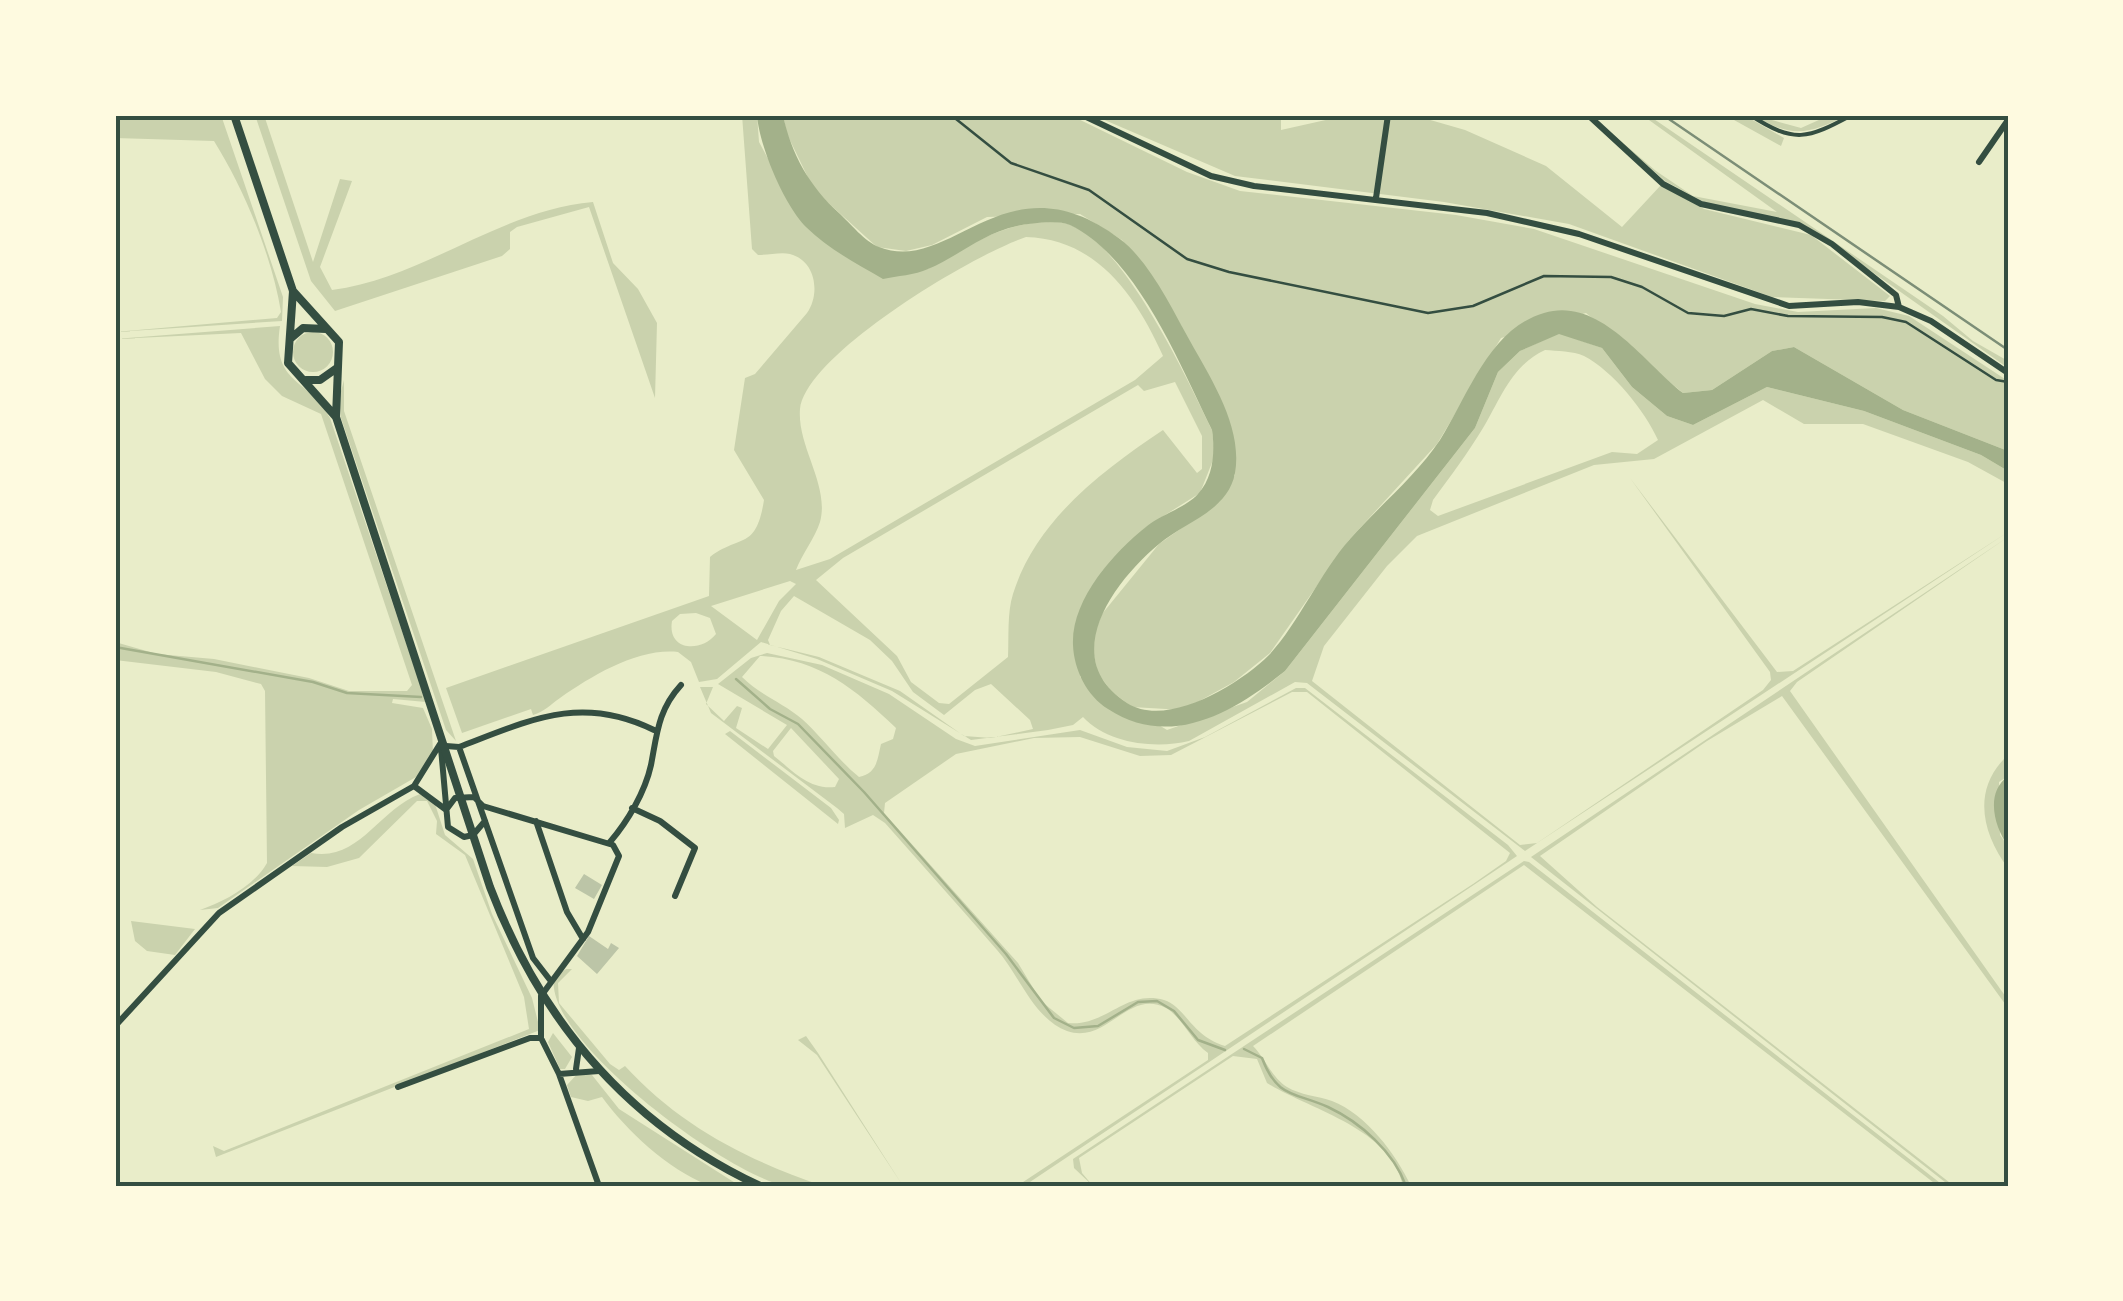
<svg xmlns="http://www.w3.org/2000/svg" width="2123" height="1301" font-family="'Sofia Sans Condensed',sans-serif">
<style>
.green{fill:#cad2ad;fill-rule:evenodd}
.water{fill:#a3b18a}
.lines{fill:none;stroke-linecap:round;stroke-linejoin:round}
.stream{stroke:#a3b18a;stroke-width:2.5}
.building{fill:#bcc5a7}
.path{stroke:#344e41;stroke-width:2.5}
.pedestrian{stroke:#344e41;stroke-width:4}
.minor{stroke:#344e41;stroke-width:6}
.tertiary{stroke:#344e41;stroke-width:8}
.rail{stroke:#7c8e77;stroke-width:2.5}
.neatline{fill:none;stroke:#344e41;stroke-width:4}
</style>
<rect width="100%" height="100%" fill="#e9edc9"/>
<path class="green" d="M 115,115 L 221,115 L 283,297 L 282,321 L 115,332 L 277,318 L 281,312 C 272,256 244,189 214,141 L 115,138 Z
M 255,115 L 264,115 L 313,262 L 340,179 L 352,181 L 320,267 L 332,290 C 424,278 500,210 593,202 L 613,263 L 638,289 L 657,323 L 655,398 L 589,207 L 517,227 L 510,232 L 510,249 L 502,256 L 335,311 L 311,281 Z
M 742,115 L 757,115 L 759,142 L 803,224 L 928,269 C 967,245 1014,216 1063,223 C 1120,232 1188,381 1212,430 L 1215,455 L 1200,493 L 1146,527 L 1102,571 L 1080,677 L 1167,730 L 1247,702 L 1285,671 L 1475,428 L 1498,372 L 1520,351 L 1559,333 L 1602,348 L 1632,387 L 1667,416 L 1693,425 L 1767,387 L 1864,411 L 1981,455 L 2008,471 L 2008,484 L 1968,462 L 1863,424 L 1804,424 L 1763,400 L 1654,459 L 1594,465 L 1417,536 L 1387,566 L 1324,646 L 1312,681 L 1520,845 L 1537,843 L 1763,690 L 1771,680 L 1770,672 L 1630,478 L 1777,672 L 1793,671 L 2008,532 L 1525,851 L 1307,683 L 1295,682 L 1189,741 C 1156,749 1108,744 1083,717 L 1073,725 L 1048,730 L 971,740 L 892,691 L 817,659 L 761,642 L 717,679 L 699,682 L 691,662 L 678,652 C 638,648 593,675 560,698 C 550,705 545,711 533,715 L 531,709 L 462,733 L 446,688 L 709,596 L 710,557 C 740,534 756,551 764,500 L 734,450 L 745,378 L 755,374 L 807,313 C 820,295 817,261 790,254 C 781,252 768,255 758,255 L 752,249 ZM 1026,237 C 1097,239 1136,296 1163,356 L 1135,380 L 830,559 L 796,570 C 802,554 815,538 820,522 C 830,485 797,447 800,409 C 806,354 974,254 1026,237 ZM 1545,350 C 1557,351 1573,351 1584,356 C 1613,371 1645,411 1658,440 L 1637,454 L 1612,452 L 1438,516 L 1430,510 L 1433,500 C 1450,477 1468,453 1483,428 C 1501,398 1511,366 1545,350 ZM 1175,382 L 1202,436 L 1202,469 L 1197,473 L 1163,430 C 1102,471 1036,520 1013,594 C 1007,613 1009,637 1008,657 L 949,704 L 939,703 L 911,682 L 897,656 L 816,580 L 843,558 L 1138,385 L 1144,391 ZM 790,581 L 796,584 L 779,601 L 757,640 L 711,606 ZM 794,596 L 870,640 L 892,661 L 913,692 L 944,715 L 975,690 L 991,684 L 1030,720 L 1033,729 L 991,738 L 964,736 L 900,691 L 819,657 L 770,645 L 768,640 L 781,611 ZM 696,613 L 710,618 L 716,634 C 701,653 667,651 672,621 L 680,614 Z
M 783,115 L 1070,115 L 1187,172 L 1240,191 L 1456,215 L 1534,229 L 1755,304 L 1798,312 L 1876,308 L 1909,316 L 2008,381 L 2008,451 L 1903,410 L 1794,347 L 1772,351 L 1712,390 L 1683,393 L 1586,313 L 1501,338 L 1437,444 L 1349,540 L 1270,653 L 1234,682 L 1183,710 L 1132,707 L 1111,691 L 1098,673 L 1091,643 L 1102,614 L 1159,544 L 1220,501 L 1235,475 L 1181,325 L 1122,240 L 1080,214 L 987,217 L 932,245 L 906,251 L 877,247 L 814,190 L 787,134 Z
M 1093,115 L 1281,115 L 1281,130 L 1348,115 L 1413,115 L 1465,130 L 1546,166 L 1622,227 L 1661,185 L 1704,209 L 1811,235 L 1890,296 L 1885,301 L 1772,297 L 1569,224 L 1444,202 L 1235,176 Z
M 1590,115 L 1656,171 L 1693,196 L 1777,212 L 1642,115 L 1648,115 L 1943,316 L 1973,341 L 2008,361 L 2008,368 L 1813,230 L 1706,203 L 1665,181 Z
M 1725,115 L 1744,115 L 1784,138 L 1781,146 Z
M 1754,115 L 1801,128 L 1830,115 L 1847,115 C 1811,134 1790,139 1754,115 Z
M 280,326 C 271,385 308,377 330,418 L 426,702 L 393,699 L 392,703 L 423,708 L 432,729 L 433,754 L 416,777 L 359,810 L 218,908 L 200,910 C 224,902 255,885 267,863 L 265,691 L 261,684 L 216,672 L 115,660 L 115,642 L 157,654 L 214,659 L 309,678 L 349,691 L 407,691 L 412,685 L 321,414 L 282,396 L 265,379 L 241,333 L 115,339 Z
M293 352a20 20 0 1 1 40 0a20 20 0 1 1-40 0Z
M 344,380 L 344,411 L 456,741 L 446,730 L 341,418 L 339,399 Z
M 2008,537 L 1797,682 L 1790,691 L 2008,1000 L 2008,1008 L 1782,696 L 1707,741 L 1540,856 L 1597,907 L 1954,1186 L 1950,1186 L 1531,857 Z
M 767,653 L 822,665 L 889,694 L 956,739 L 975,746 L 1080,730 L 1127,747 L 1167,751 L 1205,737 L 1296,688 L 1305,688 L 1508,845 L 1517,856 L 1024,1186 L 1017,1186 L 1208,1060 L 1208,1053 C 1191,1041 1183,1018 1166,1008 C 1128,988 1107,1045 1067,1031 C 1033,1018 1020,976 997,950 C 960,907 922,865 885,823 L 873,815 L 845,828 L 844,814 L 837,808 L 711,713 L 700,687 L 713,687 L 706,704 L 724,721 L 737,706 L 742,708 L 736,728 L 768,749 L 787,725 L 718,684 L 751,658 ZM 760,656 C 819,659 855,689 896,728 L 893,739 L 881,744 C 877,761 877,773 859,777 C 837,759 822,737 802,719 C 783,703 760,695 742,677 ZM 1292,692 L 1307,692 L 1510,853 L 1506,861 L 1473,884 L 1225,1046 C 1190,1035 1186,1007 1164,1000 C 1125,989 1106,1027 1068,1023 L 1041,1001 L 1018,963 L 884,813 L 885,803 L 956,754 L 1034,738 L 1080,737 L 1140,756 L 1171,755 ZM 791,728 L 839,779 L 835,787 C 809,790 793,771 774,756 L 773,751 Z
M 730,731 L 831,808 L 839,820 L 838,824 L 725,734 Z
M 2008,755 L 2008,776 L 1999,782 L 2000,835 L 2008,846 L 2008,868 C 1981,832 1972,788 2008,755 Z
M 420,794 L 435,804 L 445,835 L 473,859 L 492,914 L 532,998 L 540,1030 L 216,1157 L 213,1146 L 224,1151 L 529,1029 L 524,997 L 470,867 L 465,855 L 436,834 L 437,821 L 427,801 L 417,801 L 359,858 L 327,867 L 292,866 L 311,853 C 359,862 378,810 420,794 Z
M 1524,861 L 1529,862 L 1944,1186 L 1938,1186 L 1524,865 L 1253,1046 C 1266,1059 1271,1077 1287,1087 C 1300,1095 1318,1096 1332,1101 C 1366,1114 1396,1154 1411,1186 L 1403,1186 C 1391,1128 1310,1110 1267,1083 L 1257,1059 L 1233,1056 L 1079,1158 L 1082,1173 L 1093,1186 L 1074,1168 L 1073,1159 Z
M 131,921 L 195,929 L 175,955 L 147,951 L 135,941 Z
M 566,969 L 572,969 L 558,983 L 559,1003 L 610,1064 L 619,1070 L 625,1066 C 680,1126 747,1160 823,1186 C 811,1186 797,1188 785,1186 C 727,1174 544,1040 554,978 Z
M 553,1033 L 572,1057 L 565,1069 L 560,1069 L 548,1042 Z
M 806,1036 L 818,1053 L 903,1186 L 817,1055 L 798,1040 Z
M 579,1072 L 592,1075 L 619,1109 L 740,1186 C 730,1186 717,1188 708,1185 C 667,1169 627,1131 602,1097 L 588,1101 L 571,1097 L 567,1085 Z"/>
<path class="water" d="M 757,115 L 783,115 C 791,154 810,187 839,213 C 850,223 865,242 879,247 C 952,276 1006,153 1120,239 C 1150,262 1172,309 1190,341 C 1211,379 1243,427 1235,473 C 1228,511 1185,522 1159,544 C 1112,583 1058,659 1127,703 C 1167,729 1240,684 1269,655 C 1298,624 1320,573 1350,539 C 1379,506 1416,476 1440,440 C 1468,396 1489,329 1544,313 C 1600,296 1644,363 1683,393 L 1712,390 L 1772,351 L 1794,347 L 1903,410 L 2008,451 L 2008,471 L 1981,455 L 1864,411 L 1767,387 L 1693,425 L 1667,416 L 1632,387 L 1602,348 L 1559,334 L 1520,351 L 1498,372 L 1475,428 L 1285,671 C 1234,712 1170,750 1108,709 C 1087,696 1074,670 1073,645 C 1071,600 1113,553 1147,526 C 1162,514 1185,508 1198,494 C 1214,477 1215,450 1212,430 C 1180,365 1138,258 1070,225 C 1058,220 1031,223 1017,226 C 983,233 959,256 928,269 C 915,275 897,276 883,279 C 856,263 828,249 806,227 C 784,205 759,145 757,115 Z
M 2008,776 L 2008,846 C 1994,826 1985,793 2008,776 Z"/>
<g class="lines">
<path class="stream" d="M 115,647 L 313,682 L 347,693 L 421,697
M 736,679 L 770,709 L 798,724 L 864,792 L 1006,954 L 1054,1018 L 1074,1028 L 1098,1026 L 1138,1002 L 1157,1001 L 1174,1011 L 1198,1040 L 1225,1050
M 1244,1049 L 1262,1058 C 1277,1098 1294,1092 1328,1107 C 1360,1122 1394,1152 1406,1186"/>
</g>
<path class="building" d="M 584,874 L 602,885 L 594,899 L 575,888 Z
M 589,936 L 608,949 L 611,943 L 619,948 L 597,974 L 577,956 Z"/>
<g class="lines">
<path class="path" d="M 951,115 L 1011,163 L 1089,190 L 1187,259 L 1229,272 L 1428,313 L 1473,306 L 1544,276 L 1611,277 L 1642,287 L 1688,313 L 1724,316 L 1751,309 L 1788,316 L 1882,317 L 1906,322 L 1996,380 L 2008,382"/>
<path class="pedestrian" d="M 1750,115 C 1795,144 1807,139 1852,115"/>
<path class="minor" d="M 1082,115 L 1211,176 L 1254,186 L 1487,213 L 1579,234 L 1789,306 L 1858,302 L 1899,307 L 1931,321 L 2008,373
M 1588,115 L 1663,184 L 1701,204 L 1799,225 L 1832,244 L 1896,295 L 1899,307
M 1979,162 L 2008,120
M 1376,198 L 1388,115
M 446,746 L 459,747 C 530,720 581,694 654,730
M 459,747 L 533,958 L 550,980
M 441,748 L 448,827 L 464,837 L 473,835 L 485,821
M 414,786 L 445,809
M 632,808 L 660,821 L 695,848 L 675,896
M 446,810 L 455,798 L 474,797 L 483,806 L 613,845 L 619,856 L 588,932 L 541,996 L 541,1038 L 559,1074 L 599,1071
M 536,821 L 567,912 L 583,939
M 610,842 C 628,821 645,792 651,765 C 657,734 658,710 681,685
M 117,1024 L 219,913 L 342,827 L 414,786 L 440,744
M 576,1069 L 579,1048
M 559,1074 L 599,1186
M 398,1087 L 530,1038 L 541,1038"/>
<path class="tertiary" d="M 234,115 L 293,291 L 288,363 L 336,417 L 490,887 C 541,1021 629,1125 760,1186
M 293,291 L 339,342 L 336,417
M 290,339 L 303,328 L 326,329
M 306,380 L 320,380 L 337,368"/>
<path class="rail" d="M 1663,115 L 2008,350"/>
</g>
<rect width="2123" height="1301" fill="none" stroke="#fefae0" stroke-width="235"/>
<rect x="118" y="118" width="1888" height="1066" class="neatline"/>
</svg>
